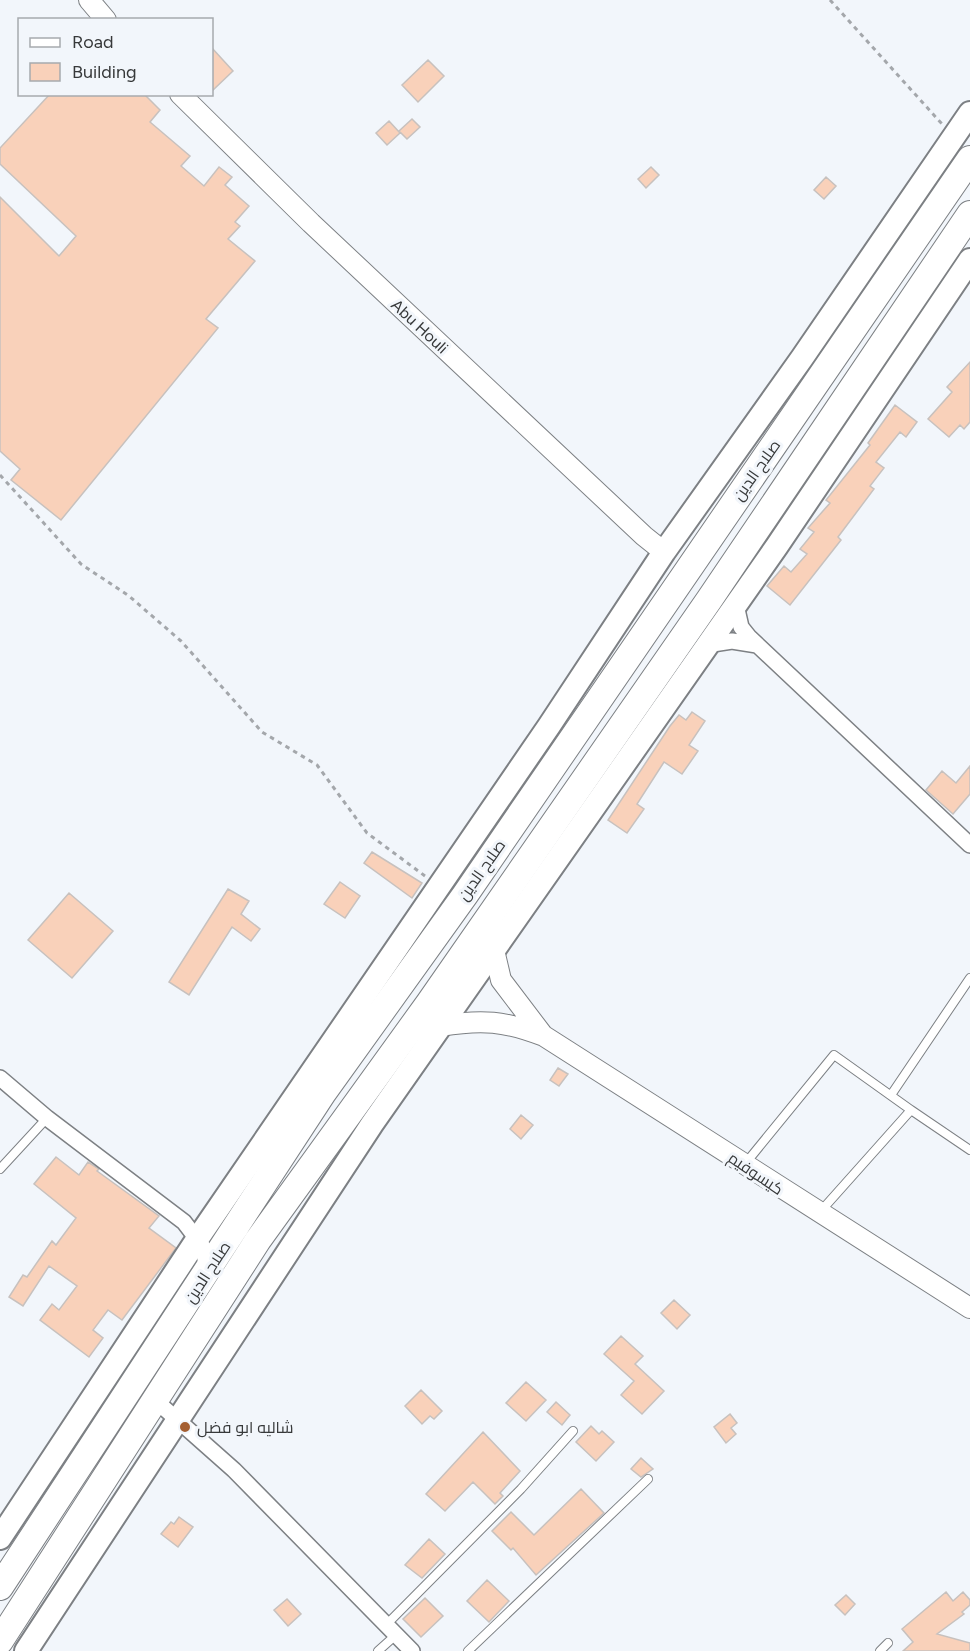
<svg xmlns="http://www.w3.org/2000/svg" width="970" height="1651" font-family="Figtree,Cairo,sans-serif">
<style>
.building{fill:#f9d1ba;stroke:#c7c1be;stroke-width:1.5}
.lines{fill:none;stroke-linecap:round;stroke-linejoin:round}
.service-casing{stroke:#7d8084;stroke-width:10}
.minor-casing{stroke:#7d8084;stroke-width:18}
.tertiary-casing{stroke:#7d8084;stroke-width:22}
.secondary-casing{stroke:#7d8084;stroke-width:26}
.trunk-casing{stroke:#7d8084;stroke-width:28}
.path{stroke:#a4a7ab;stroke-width:3;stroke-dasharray:4.5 4.5;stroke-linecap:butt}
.service{stroke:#fff;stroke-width:8}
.minor{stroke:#fff;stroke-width:15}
.tertiary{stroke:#fff;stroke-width:20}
.secondary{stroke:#fff;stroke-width:22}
.trunk{stroke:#fff;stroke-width:26}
.poi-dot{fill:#a35e31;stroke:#f2f6fb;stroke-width:2}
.labels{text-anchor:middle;stroke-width:6;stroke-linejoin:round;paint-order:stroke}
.street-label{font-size:16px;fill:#37393a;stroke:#f2f6fb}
.poi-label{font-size:16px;fill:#37393a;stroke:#f2f6fb;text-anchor:start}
</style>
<rect width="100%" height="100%" fill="#f2f6fb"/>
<path class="building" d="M 212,48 L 233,71 L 212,91 Z
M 428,60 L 444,76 L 418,102 L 402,85 Z
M 50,94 L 144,94 L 160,110 L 150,122 L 190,156 L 181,166 L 204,186 L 219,167 L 232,177 L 225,185 L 249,206 L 235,222 L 240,226 L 228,239 L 255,261 L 206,319 L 218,328 L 61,520 L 11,480 L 20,469 L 0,451 L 0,197 L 59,256 L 76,236 L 0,164 L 0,148 Z
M 412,119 L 420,127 L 407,139 L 399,131 Z
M 389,121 L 400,133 L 387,145 L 376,133 Z
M 651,167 L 659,175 L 646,188 L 638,179 Z
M 826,177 L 836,186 L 824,199 L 814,190 Z
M 970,362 L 970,422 L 964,429 L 960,425 L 949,437 L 928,419 L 952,392 L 947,387 Z
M 895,405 L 917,422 L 906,437 L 900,432 L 876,462 L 884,468 L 870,486 L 874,489 L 838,537 L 841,540 L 790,605 L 767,586 L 784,566 L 791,572 L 807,554 L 800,549 L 814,532 L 808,528 L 830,503 L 826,500 L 870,445 L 868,443 Z
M 692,712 L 705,721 L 689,745 L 698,751 L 682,774 L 664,762 L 637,804 L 644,809 L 627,833 L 608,820 L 670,726 L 679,715 L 686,720 Z
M 970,766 L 970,794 L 953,814 L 926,790 L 942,771 L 956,783 Z
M 372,852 L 422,883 L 412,898 L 364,863 Z
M 340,882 L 360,896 L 345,918 L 324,904 Z
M 228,889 L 249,901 L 241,914 L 260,929 L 251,941 L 232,927 L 189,995 L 169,982 Z
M 69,893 L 113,931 L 72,978 L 28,940 Z
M 558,1068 L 568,1074 L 559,1086 L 550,1080 Z
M 521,1115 L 533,1125 L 521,1139 L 510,1129 Z
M 56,1157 L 79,1175 L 88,1162 L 99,1169 L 97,1171 L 159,1216 L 149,1228 L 176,1248 L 122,1320 L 108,1310 L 93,1330 L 103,1338 L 89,1357 L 40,1320 L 52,1304 L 59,1310 L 77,1286 L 49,1266 L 23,1306 L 9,1297 L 23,1275 L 27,1277 L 52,1241 L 56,1245 L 76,1218 L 34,1184 Z
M 674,1300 L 690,1315 L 677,1329 L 661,1313 Z
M 621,1336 L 643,1356 L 635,1364 L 664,1391 L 642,1414 L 621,1395 L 634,1381 L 604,1354 Z
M 526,1382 L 546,1400 L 526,1421 L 506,1403 Z
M 421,1390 L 442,1411 L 434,1419 L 430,1416 L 422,1424 L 405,1406 Z
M 556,1402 L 570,1415 L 562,1425 L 547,1412 Z
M 730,1414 L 737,1423 L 731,1428 L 736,1434 L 726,1443 L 714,1427 Z
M 591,1426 L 599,1434 L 602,1431 L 614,1442 L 596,1461 L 576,1442 Z
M 483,1432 L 520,1471 L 500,1493 L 503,1496 L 495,1504 L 473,1482 L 445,1511 L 426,1494 Z
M 641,1458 L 653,1469 L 641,1477 L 631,1469 Z
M 581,1489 L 604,1513 L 536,1575 L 513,1548 L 511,1550 L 492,1531 L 511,1512 L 534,1535 Z
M 179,1517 L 193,1527 L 178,1547 L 161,1534 L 171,1522 L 174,1524 Z
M 429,1539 L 445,1554 L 422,1578 L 405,1565 Z
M 487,1580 L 509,1601 L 489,1622 L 467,1601 Z
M 946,1592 L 953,1601 L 963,1592 L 970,1600 L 970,1605 L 962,1612 L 964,1614 L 937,1634 L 970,1643 L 970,1651 L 903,1651 L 913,1642 L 902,1629 Z
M 846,1595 L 855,1604 L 845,1615 L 835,1605 Z
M 425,1598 L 443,1616 L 421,1637 L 403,1619 Z
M 287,1599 L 301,1614 L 288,1626 L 274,1610 Z"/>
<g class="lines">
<defs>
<path id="service" d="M 891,1095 L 970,978
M 745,1164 L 834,1055 L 911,1110
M 0,1169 L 47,1118
M 820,1212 L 911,1110 L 970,1150
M 387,1624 L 521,1489 L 573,1431
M 378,1651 L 397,1634
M 468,1651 L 648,1479
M 880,1651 L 888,1643"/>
<path id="minor" d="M 736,605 L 741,627 L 749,637 L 970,845
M 706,645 L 732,641 L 757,645
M 0,1078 L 47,1118 L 184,1222 L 203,1247 L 207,1271
M 155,1400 L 234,1470 L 412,1651"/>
<path id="tertiary" d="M 89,0 L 106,20
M 180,94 L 311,223 L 644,536 L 664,552
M 494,950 L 501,980 L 542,1034
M 441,1026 C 482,1019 505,1021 544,1036 L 970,1308"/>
<path id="secondary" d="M 0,1538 L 198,1238 L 549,726 L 664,552 L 802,358 L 970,113
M 26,1651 L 372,1124 L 777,546 L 970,260"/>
<path id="trunk" d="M 0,1587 L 323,1093 L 465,895 L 970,159
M 0,1641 L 258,1240 L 429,1003 L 709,600 L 970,214"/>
</defs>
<use href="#service" class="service-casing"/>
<use href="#minor" class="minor-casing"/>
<use href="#tertiary" class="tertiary-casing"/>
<use href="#secondary" class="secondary-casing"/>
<use href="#trunk" class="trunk-casing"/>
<path class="path" d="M 830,0 L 942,124
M 0,475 L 81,564 L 129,596 L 181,641 L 262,732 L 317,765 L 367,833 L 425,876"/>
<use href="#service" class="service"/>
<use href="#minor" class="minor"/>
<use href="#tertiary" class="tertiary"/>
<use href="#secondary" class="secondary"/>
<use href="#trunk" class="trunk"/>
</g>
<circle class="poi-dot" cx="185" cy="1427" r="6"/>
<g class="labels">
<g class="street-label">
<text transform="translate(420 326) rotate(43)" y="6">Abu Houli</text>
<text transform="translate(756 470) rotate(-55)" y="6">صلاح الدين</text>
<text transform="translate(481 870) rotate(-55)" y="6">صلاح الدين</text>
<text transform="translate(756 1173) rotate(34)" y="6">كيسوفيم</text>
<text transform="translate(207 1272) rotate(-57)" y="6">صلاح الدين</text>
</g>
<g class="poi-label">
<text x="197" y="1433">شاليه ابو فضل</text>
</g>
</g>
<rect x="18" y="18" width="195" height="78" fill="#f2f6fb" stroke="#a7aaae" stroke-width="1.5"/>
<rect x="30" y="38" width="30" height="9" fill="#ffffff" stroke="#a7aaae" stroke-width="1.5"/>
<text x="72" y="48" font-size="18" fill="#37393a">Road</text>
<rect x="30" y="63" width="30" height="18" fill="#f9d1ba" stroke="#a7aaae" stroke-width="1.5"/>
<text x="72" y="78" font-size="18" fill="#37393a">Building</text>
</svg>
